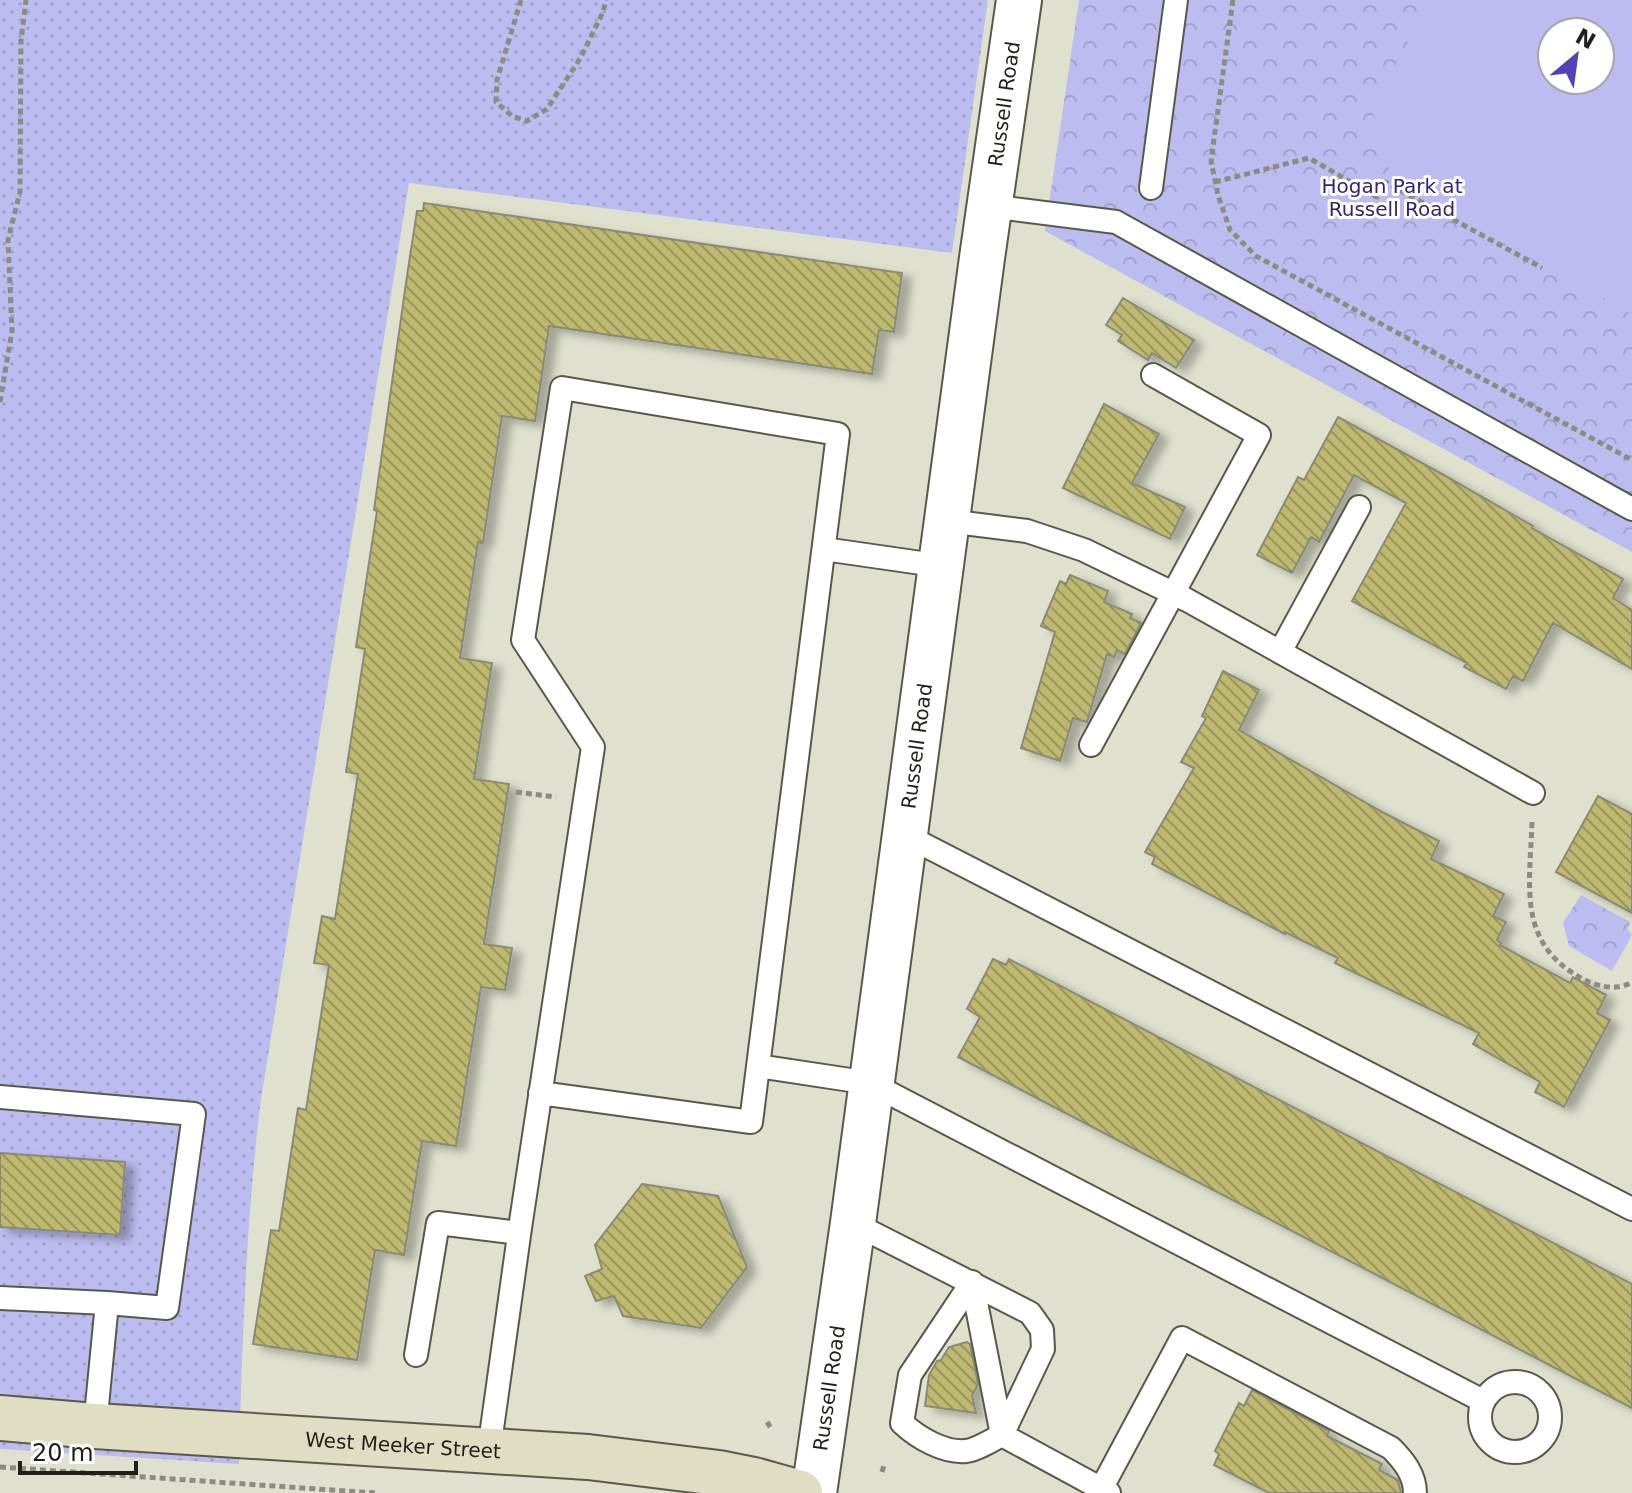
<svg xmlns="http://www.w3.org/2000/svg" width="1632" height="1493" font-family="'DejaVu Sans',sans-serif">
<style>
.grass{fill:url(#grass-dots)}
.park{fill:url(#park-crowns);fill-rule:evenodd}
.garden{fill:#bdbcf1;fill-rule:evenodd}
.building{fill:url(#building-back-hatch);stroke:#8a8a79;stroke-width:2;filter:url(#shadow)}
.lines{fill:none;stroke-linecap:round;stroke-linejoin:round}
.service-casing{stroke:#5a5949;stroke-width:26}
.minor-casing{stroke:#5a5949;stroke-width:48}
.secondary-casing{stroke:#5a5949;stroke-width:48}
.path{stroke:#8c8c7f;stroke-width:5;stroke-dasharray:6 4;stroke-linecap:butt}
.service{stroke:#fff;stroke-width:22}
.minor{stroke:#fff;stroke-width:44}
.secondary{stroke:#dfddc2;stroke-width:44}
.labels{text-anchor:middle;stroke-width:6;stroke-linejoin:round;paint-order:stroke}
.street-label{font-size:20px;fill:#201f19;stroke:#fff}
.park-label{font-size:20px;fill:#312470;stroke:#fff}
</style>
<defs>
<pattern id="grass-dots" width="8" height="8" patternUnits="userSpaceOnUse" patternTransform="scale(2)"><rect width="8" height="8" fill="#bdbcf1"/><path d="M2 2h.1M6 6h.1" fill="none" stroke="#a2a1ce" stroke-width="1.8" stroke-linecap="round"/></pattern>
<pattern id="park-crowns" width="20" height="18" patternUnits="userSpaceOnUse" patternTransform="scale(2)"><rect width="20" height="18" fill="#bdbcf1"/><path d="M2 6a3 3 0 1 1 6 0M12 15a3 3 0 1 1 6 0" fill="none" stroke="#a2a1ce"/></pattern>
<pattern id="building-back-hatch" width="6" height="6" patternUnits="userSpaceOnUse" patternTransform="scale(2)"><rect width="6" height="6" fill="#beb96f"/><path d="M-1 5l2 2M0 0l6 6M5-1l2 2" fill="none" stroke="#9a965a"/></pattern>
<filter id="shadow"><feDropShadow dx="9" dy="5" stdDeviation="4" flood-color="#0004"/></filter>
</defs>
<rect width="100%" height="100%" fill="#e0e0ce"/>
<path class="grass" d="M 0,0 L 988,0 L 952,253 L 409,183 L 261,1099 C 246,1220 242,1342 239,1464 L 0,1449 Z"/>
<path class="park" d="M 1079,0 L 1632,0 L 1632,552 L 1045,231 ZM 1552,32 L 1600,32 L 1600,80 L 1552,80 Z
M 1581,895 L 1630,922 L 1628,929 L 1632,935 L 1612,971 L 1569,946 L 1563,923 Z"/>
<path class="garden" d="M 1431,0 L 1632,0 L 1632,314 L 1393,182 L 1372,108 ZM 1552,32 L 1600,32 L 1600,80 L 1552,80 Z"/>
<path class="building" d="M 424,203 L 902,273 L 894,332 L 879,330 L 872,374 L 549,326 L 535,421 L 502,416 L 483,543 L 478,542 L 460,658 L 492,663 L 474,779 L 509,784 L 484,944 L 512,948 L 505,990 L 481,987 L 456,1146 L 422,1141 L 404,1255 L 375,1250 L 357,1360 L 253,1344 L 271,1230 L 279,1231 L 298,1108 L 306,1110 L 329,965 L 314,963 L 322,916 L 335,919 L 358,774 L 346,772 L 365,649 L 356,647 L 377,511 L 374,510 L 407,276 L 417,211 L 423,211 Z
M 1123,298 L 1194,340 L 1176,368 L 1152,353 L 1148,360 L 1118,341 L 1122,335 L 1106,325 Z
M 1104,404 L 1159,434 L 1132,483 L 1185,507 L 1170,539 L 1063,488 Z
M 1338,417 L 1442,474 L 1533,526 L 1532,528 L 1623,579 L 1613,598 L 1632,610 L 1632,669 L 1553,623 L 1523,681 L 1513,676 L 1506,689 L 1464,667 L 1467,663 L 1352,601 L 1406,503 L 1354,475 L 1319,542 L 1311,537 L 1292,573 L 1257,555 L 1298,477 L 1304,480 Z
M 1070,575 L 1108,591 L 1104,602 L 1132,614 L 1130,618 L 1141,623 L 1125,654 L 1117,650 L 1114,657 L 1107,654 L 1087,722 L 1073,718 L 1060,761 L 1021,748 L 1055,632 L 1041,626 L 1060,581 L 1066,584 Z
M 1223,671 L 1259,690 L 1239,730 L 1384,813 L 1439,841 L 1431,859 L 1504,894 L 1493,916 L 1506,922 L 1497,940 L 1501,943 L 1500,945 L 1570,983 L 1573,977 L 1606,995 L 1597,1013 L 1610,1020 L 1564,1107 L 1535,1092 L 1540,1082 L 1473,1044 L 1479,1033 L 1335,963 L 1338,958 L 1285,932 L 1285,934 L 1152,864 L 1155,857 L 1145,852 L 1194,768 L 1181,762 L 1206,718 L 1202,716 Z
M 1598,796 L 1632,814 L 1632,913 L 1556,872 Z
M 993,959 L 1006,965 L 1009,959 L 1632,1284 L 1632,1408 L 958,1057 L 980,1017 L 967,1009 Z
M 0,1153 L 125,1162 L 120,1235 L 0,1227 Z
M 642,1184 L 718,1196 L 747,1267 L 701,1328 L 623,1316 L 614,1296 L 596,1301 L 585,1276 L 602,1269 L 595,1245 Z
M 967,1342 L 970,1344 L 978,1384 L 972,1396 L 976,1413 L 925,1406 L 929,1375 L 937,1361 L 941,1360 L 949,1347 Z
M 1252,1390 L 1329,1431 L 1327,1436 L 1382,1464 L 1379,1470 L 1398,1480 L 1401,1493 L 1269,1493 L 1214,1465 L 1219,1454 L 1215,1451 L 1239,1403 L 1244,1406 Z"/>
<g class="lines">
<defs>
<path id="service" d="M 1151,188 L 1176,0
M 990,206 L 1116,222 L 1632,509
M 948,521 L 1027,531 L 1084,550 L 1187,600 L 1533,793
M 824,549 L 942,566
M 1280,652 L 1359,507
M 1091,745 L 1259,435 L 1153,375
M 905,835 L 1632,1209
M 758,1066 L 870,1083 L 1483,1401
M 0,1097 L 194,1114 L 167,1308 L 107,1303
M 853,1223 L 1030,1313 L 1042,1330 L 1043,1349 L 1002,1435 L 1109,1493
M 972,1282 L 1002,1435 C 992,1440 977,1450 966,1451 C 944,1453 918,1438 902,1423 L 910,1375 Z
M 0,1298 L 107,1303 L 95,1426
M 416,1355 L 438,1223 L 519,1233
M1480 1417a35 35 0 1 1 70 0a35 35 0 1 1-70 0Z
M 489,1450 C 500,1376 509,1302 520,1228 C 544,1068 569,908 593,747 L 523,640 L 562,388 L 838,434 L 751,1122 L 540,1093
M 1099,1493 L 1182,1338 L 1391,1448 C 1404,1461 1415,1475 1415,1493"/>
<g id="minor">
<path id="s1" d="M 814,1493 L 853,1223 L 982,258 L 1019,0"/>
</g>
<g id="secondary">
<path id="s2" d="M 0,1418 L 95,1426 L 588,1457 L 719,1473 L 754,1480 L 800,1493"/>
</g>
</defs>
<use href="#service" class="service-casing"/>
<use href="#minor" class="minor-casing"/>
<use href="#secondary" class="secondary-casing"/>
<path class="path" d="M 521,0 L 497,80 L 496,102 L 512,116 L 527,121 L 547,109 L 581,57 L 603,12 L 606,0
M 1233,0 L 1211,161 L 1218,195 L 1230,230 L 1256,256 L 1632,460
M 1215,182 L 1309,158 L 1377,197 L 1385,182 L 1542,268
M 0,402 L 12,331 L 8,240 L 20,192 L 21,41 L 26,0
M 516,792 L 556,797
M 1532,822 C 1530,886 1516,945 1585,980 C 1599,987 1618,991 1632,982
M 767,1422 L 771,1428
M 0,1467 L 375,1493
M 882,1472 L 884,1465"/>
<use href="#service" class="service"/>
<use href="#minor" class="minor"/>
<use href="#secondary" class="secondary"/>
</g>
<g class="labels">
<g class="street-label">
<text dy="7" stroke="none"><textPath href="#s1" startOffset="1402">Russell Road</textPath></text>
<text dy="7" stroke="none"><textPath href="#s1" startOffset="754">Russell Road</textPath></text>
<text dy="7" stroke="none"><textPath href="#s1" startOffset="106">Russell Road</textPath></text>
<text dy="7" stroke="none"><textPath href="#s2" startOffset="404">West Meeker Street</textPath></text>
</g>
<g class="park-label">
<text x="1392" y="193">Hogan Park at<tspan x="1392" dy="23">Russell Road</tspan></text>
</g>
</g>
<g transform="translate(1576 56) rotate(29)"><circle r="38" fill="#ffffff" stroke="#a6a5a3" stroke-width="2"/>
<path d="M0-6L14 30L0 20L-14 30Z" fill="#5540b7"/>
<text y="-12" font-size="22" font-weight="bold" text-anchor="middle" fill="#201f19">N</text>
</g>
<path d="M20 1461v12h116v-12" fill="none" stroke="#201f19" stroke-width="4"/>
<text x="32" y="1461" font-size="24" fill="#201f19" stroke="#ffffff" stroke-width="6" paint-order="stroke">20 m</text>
</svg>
